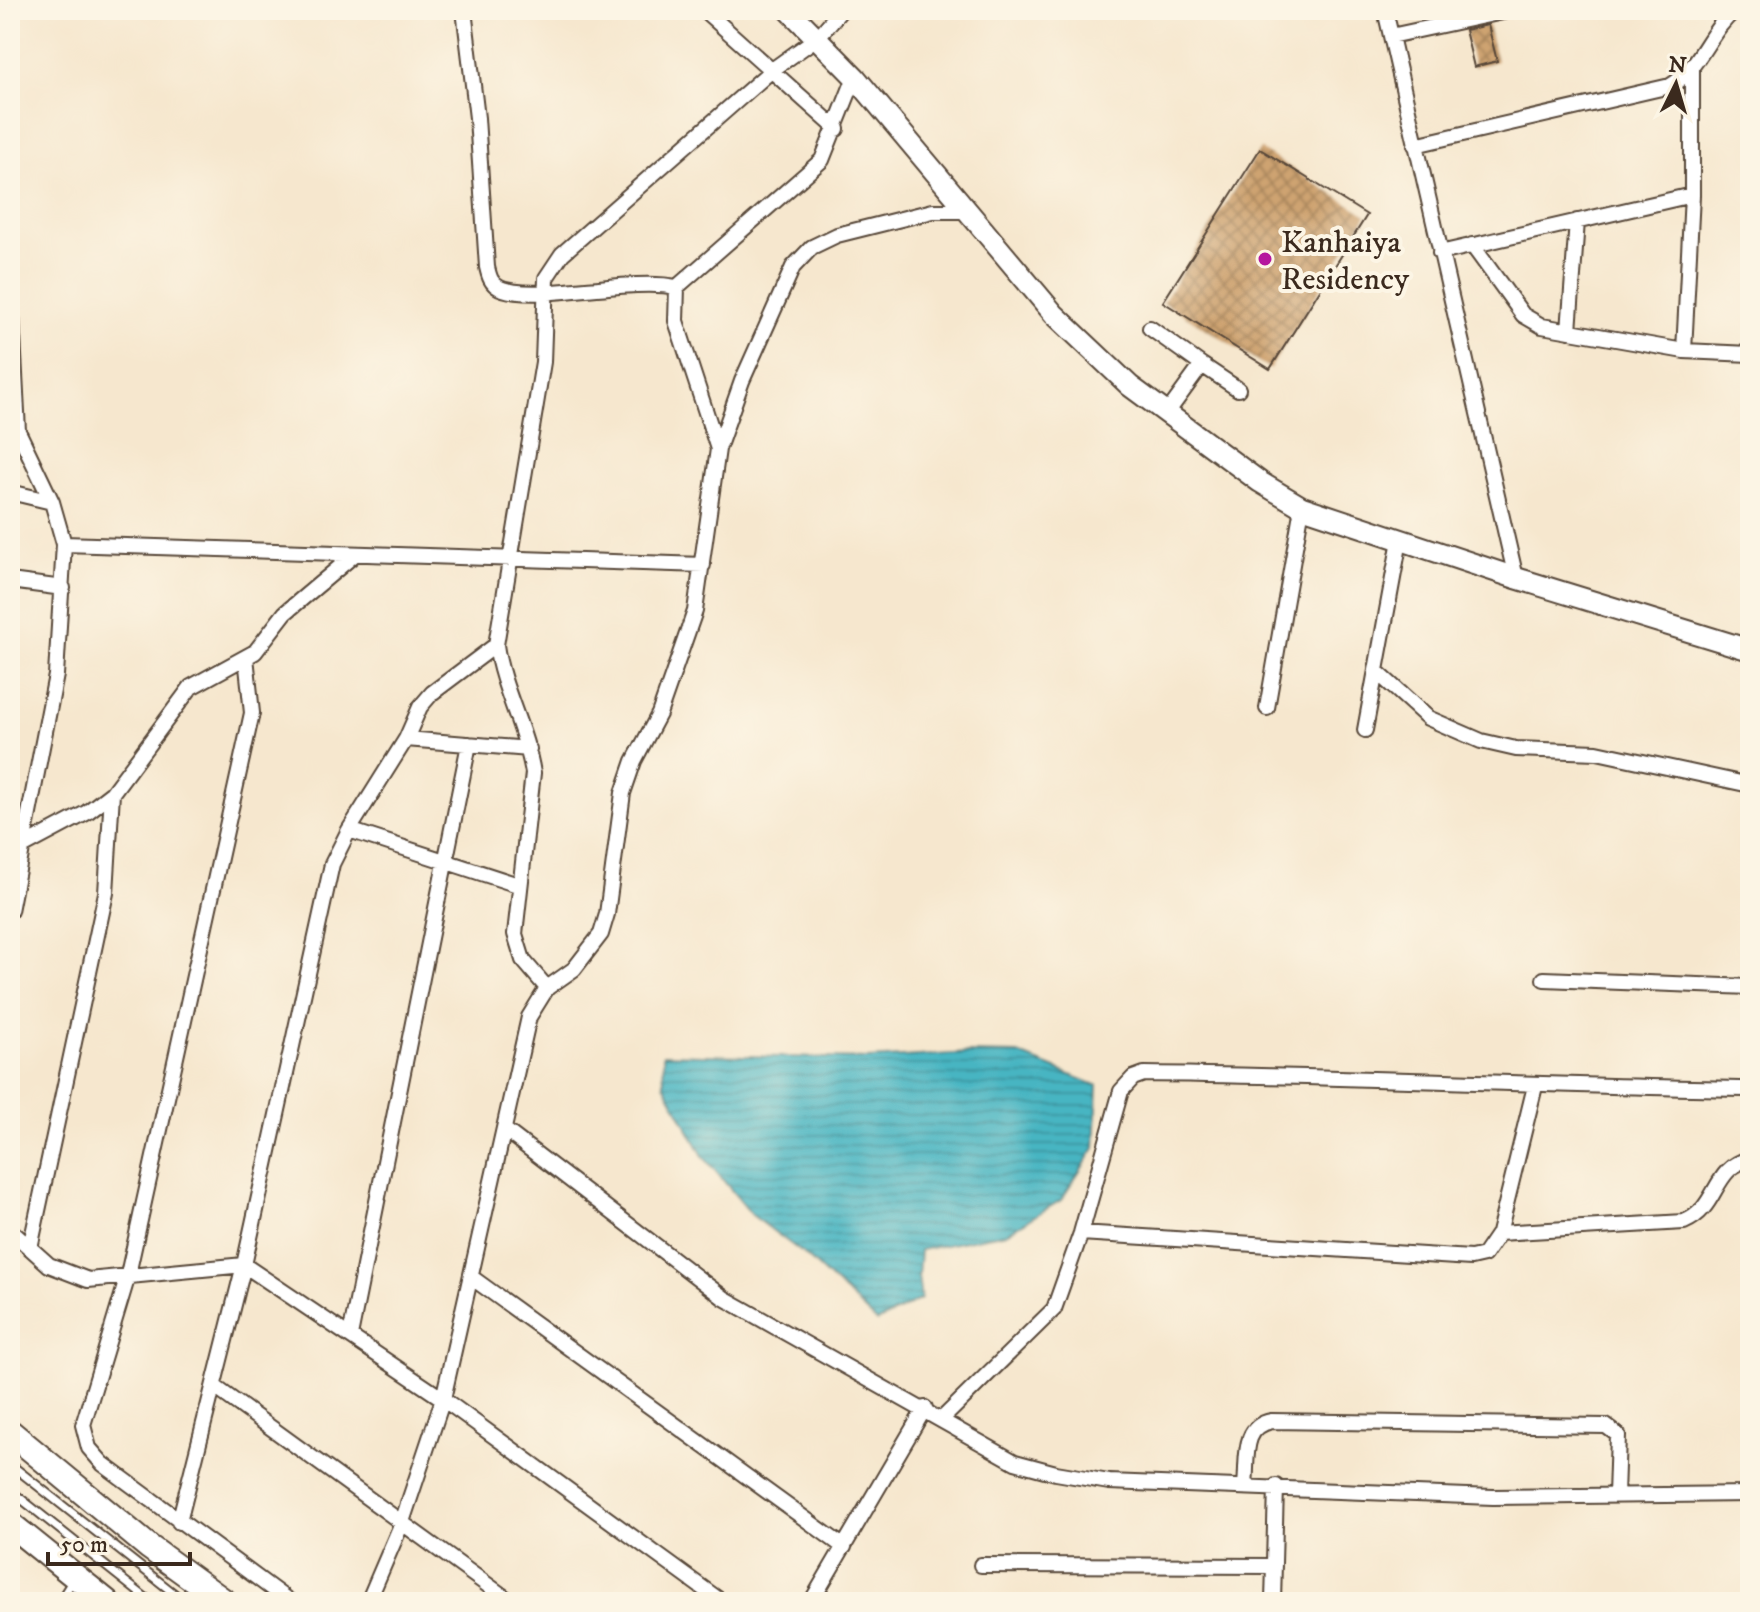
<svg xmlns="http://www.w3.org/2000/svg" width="1760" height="1612" font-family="'IM FELL DW Pica',serif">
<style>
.water{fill:url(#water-rules);stroke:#417070;stroke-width:2}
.building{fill:url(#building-cross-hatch)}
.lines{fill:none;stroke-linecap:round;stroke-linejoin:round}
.lane-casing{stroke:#574638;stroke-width:11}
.street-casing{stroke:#574638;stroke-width:18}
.secondary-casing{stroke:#574638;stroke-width:24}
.primary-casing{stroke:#574638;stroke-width:28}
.lane{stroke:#fff;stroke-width:7}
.street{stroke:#fff;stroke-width:14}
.secondary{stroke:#fff;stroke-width:20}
.primary{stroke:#fff;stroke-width:24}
.poi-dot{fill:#b5179e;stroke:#fcf5e5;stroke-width:3}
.labels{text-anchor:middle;stroke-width:8;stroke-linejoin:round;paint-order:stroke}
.poi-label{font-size:32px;fill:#3b2a1e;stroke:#fcf5e5;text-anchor:start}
</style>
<defs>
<pattern id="water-rules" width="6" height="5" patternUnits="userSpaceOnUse" patternTransform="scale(2)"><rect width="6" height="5" fill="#47b5c2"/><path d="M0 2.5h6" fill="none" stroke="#3c939d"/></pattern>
<pattern id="building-cross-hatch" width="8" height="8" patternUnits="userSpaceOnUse" patternTransform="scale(2)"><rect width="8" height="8" fill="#cea371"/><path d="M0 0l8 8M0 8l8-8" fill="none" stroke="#a8855c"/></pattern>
</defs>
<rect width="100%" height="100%" fill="#fcf5e5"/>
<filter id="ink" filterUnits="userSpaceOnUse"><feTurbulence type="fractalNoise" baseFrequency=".0125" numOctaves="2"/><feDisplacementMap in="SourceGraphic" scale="16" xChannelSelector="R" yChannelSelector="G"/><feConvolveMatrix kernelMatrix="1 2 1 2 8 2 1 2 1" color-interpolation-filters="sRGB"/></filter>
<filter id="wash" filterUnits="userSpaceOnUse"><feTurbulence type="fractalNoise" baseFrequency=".006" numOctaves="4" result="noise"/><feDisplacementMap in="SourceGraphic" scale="32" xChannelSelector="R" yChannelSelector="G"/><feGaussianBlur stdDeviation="1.8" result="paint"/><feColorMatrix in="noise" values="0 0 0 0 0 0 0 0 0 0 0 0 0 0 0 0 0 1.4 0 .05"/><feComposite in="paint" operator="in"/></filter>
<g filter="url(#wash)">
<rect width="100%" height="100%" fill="#f6e7ce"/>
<path class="water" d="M 970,1053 L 1018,1054 L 1098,1086 L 1095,1148 L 1061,1200 L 1006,1233 L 920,1250 L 918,1276 L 921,1299 L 877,1322 L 804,1254 L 752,1215 L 703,1156 L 664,1084 L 663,1054 L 868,1059 Z"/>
<g id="blocks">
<path class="building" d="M 1488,25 L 1497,61 L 1474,67 L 1465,30 Z
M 1260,149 L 1367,215 L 1270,369 L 1163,302 Z"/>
</g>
</g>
<g filter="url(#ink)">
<use href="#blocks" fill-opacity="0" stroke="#574638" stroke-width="2"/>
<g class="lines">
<defs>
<path id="lane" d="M 10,1464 L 185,1602
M 10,1490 L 151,1602
M 59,1602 L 73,1580"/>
<path id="street" d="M 464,10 L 477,118 L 487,267 C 489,276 491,284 500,288 C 537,303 627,277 677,287
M 704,10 L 837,129
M 1385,10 L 1516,578
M 1391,36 L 1512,10
M 1415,145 L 1670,86 C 1700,69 1708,32 1735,10
M 1472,245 L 1523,315 L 1542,326 L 1684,351 L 1750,354
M 1440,253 L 1692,195
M 10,278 L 18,431
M 1150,328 L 1202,365 L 1167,413
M 1569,331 L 1577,221
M 1684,351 L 1692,195 L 1692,68
M 1202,365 L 1238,389
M 10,423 L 18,431 L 52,502 L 64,544 L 56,675 L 10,911
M 718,449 L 676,321 L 677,287 L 822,160 L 855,77
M 10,492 L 52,502
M 64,544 L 703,565
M 10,581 L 63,588
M 246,657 L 252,713 L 127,1279 L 83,1425 L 89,1448 L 103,1464 L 290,1602
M 1376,671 L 1428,718 L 1481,741 L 1516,749 L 1597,752 L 1750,785
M 1267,708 L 1302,507
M 1365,730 L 1400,540
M 406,739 L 529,749
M 349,830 L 518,885
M 24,846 L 86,813 L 112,793 L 191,687 L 255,652 L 285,613 L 354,555
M 1544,979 L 1750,987
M 547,988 L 523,960 L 515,934 L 533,773 C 526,729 502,689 496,645 L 543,362 L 546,278 L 562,254 L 772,70 L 818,37 L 841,10
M 505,1130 L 724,1298 L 1015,1462 L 1056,1473 L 1109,1482 L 1493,1497 L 1750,1494
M 10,1230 L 49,1265 L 88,1280 L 244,1265 L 443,1399 L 722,1602
M 1081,1233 L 1471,1258 L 1484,1255 L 1499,1233 L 1535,1086
M 1499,1233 L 1684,1222 C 1720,1207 1711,1168 1750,1159
M 30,1248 L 106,893 L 112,793
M 471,1277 L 844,1547
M 350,1336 L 469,744
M 215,1387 L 511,1602
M 942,1419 L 1054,1309 L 1081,1233 L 1121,1091 L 1133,1078 L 1144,1074 C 1346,1076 1548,1086 1750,1089
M 1245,1485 C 1248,1459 1241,1426 1272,1421 L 1606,1426 L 1618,1435 L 1616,1495
M 179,1522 L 244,1265 L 332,864 L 349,830 L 406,739 L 420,707 L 432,693 L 496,645
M 981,1565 L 1274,1566
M 368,1602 L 401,1525 L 443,1399 L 529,1017 L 547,988 L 574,969 L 601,934 L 607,914 L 623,793 L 634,761 L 659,714 L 695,611 L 718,449 L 742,381 L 793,267 L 812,247 L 837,235 L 933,211 L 968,211
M 811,1602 L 925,1408
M 1273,1602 L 1276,1486"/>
<path id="secondary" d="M 789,10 L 855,77 L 1054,314 L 1130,386 L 1260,482 L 1302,507 L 1516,578 L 1750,650"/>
<path id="primary" d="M 10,1432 L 149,1547 L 225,1602
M 10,1524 L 107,1602"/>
</defs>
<use href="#lane" class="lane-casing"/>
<use href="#street" class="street-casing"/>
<use href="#secondary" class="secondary-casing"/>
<use href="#primary" class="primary-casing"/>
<use href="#lane" class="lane"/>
<use href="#street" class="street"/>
<use href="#secondary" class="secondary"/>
<use href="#primary" class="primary"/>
</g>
</g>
<circle class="poi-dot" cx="1265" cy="259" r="8"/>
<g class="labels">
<g class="poi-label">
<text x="1281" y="252">Kanhaiya<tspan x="1281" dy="37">Residency</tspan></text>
</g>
</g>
<rect width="1760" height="1612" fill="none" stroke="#fcf5e5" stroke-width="40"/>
<g transform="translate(1676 84) rotate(5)" stroke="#fcf5e5" stroke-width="6" paint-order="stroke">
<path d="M0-6L14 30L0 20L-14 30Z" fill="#3b2a1e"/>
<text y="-12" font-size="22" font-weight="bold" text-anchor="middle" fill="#3b2a1e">N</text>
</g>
<path d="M48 1552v12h142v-12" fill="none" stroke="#3b2a1e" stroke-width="4"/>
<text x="60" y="1552" font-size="24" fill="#3b2a1e" stroke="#fcf5e5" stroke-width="6" paint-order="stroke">50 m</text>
</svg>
